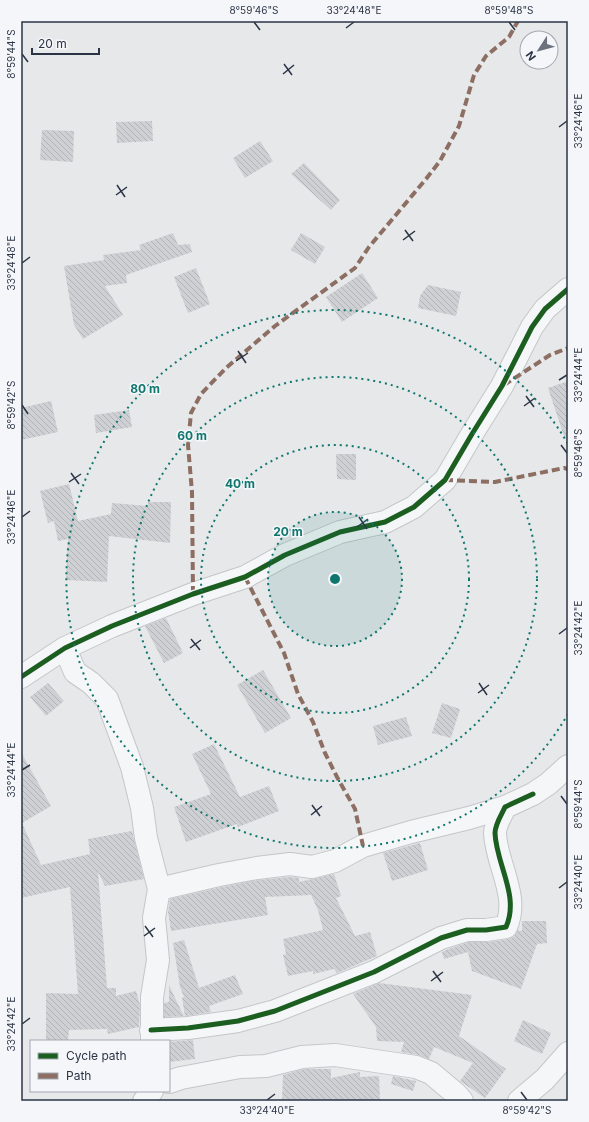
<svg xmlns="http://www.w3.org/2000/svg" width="589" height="1122" font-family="Inter,sans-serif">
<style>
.building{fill:url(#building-back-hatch)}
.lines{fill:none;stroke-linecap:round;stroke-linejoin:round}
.minor-casing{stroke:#c4c6c8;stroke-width:24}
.minor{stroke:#f5f6f7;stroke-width:22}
.quiet{stroke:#8d6e63;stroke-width:4;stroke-dasharray:8 4;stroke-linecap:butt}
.cycleway-casing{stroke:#f4f6f9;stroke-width:8}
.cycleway{stroke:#1b5e20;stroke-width:5}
.ticks{fill:none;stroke:#2b3445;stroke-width:1.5}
.ring{fill:none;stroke:#0f766e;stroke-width:2;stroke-dasharray:2 4}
.centre{fill:#0f766e;stroke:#f4f6f9;stroke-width:2}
.ring-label{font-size:12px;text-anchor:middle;font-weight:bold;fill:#0f766e;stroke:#f4f6f9;stroke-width:3;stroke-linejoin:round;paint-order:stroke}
.neatline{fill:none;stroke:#2b3445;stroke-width:1.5}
.ticks-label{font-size:10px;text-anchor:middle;fill:#2b3445}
</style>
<defs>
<pattern id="building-back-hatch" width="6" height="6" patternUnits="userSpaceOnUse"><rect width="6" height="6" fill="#ced0d3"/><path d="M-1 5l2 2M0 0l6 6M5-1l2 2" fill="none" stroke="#b1b3b6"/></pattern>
</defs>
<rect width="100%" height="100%" fill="#e6e8ea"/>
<path class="building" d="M 152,121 L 153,141 L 117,143 L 116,122 Z
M 42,130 L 74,131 L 73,162 L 40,160 Z
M 260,141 L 273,161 L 245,178 L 233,158 Z
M 304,163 L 340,200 L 331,210 L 291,174 Z
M 173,233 L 178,245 L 190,244 L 192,252 L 126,275 L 127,283 L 105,286 L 123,315 L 83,339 L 74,325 L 64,266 L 104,260 L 103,255 L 141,250 L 139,245 Z
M 301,233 L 325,247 L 315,264 L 291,250 Z
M 196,268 L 210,304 L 188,313 L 174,277 Z
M 362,273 L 378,298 L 342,322 L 326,297 Z
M 428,285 L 461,292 L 456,316 L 418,308 L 420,296 Z
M 568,381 L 568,438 L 565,439 L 548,388 Z
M 51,401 L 58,432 L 21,440 L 21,408 Z
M 129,410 L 132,427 L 96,433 L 94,415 Z
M 336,454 L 356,454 L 356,480 L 337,479 Z
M 69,484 L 78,521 L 111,514 L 112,503 L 148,506 L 148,502 L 171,502 L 170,543 L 109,536 L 107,582 L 66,580 L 68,539 L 58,541 L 54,521 L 48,523 L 40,491 Z
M 166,618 L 183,653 L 164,663 L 145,626 Z
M 263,670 L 291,718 L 265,733 L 237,685 Z
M 48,683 L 64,701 L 46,716 L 30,697 Z
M 442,703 L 460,709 L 451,738 L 432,733 Z
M 406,717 L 412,736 L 378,745 L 373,726 Z
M 214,744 L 240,797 L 269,786 L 279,811 L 238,827 L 237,824 L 186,842 L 174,807 L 211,794 L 192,754 Z
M 21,752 L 51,806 L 22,823 L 41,865 L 90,854 L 88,839 L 132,831 L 144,879 L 105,886 L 98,872 L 107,988 L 116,988 L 116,996 L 136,991 L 140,1005 L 139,1027 L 108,1034 L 107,1029 L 69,1030 L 68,1041 L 46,1041 L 46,993 L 78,994 L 70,887 L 21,898 Z
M 420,843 L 428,870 L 392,881 L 383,853 Z
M 334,874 L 341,896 L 336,898 L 355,936 L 370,932 L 377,956 L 337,973 L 334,969 L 313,974 L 313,971 L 288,976 L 283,955 L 286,954 L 283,939 L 323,930 L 318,910 L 311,895 L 265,897 L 268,915 L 171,931 L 168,912 L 170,899 L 222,887 L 259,880 L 290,877 L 299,878 L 299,882 Z
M 522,921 L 546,921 L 547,943 L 537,944 L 521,989 L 472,971 L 468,952 L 444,959 L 442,952 L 446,950 L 469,942 L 488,942 L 508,939 L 514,937 L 518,930 L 522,931 Z
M 184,940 L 199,988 L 235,975 L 243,994 L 209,1006 L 211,1012 L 185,1016 L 182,998 L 184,997 L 180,987 L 173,943 Z
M 379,983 L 472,995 L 459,1036 L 506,1069 L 485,1098 L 460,1081 L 473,1063 L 434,1047 L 429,1059 L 418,1055 L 401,1052 L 404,1042 L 377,1041 L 376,1027 L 353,994 Z
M 169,985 L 176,1000 L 184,1016 L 164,1017 L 164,1003 L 169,1002 Z
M 523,1020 L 551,1033 L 542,1054 L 514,1041 Z
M 193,1040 L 195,1059 L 169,1062 L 169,1042 Z
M 304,1069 L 331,1069 L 331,1078 L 360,1072 L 360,1077 L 379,1076 L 380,1101 L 282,1101 L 283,1075 Z
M 393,1076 L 416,1081 L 413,1091 L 391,1084 Z"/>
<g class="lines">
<defs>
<path id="minor" d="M 65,648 L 75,672 L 91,683 L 107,699 L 132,767 L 142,808 L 146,838 L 159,889 L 154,918 L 158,960 L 152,997 L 152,1041
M 21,677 L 65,648 L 112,626 L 193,594 L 245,577 L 285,555 L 340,532 L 385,522 L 414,507 L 445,480 L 472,434 L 502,386 L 532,327 L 545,309 L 568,289
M 159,889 L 219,875 L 257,868 L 290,864 L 312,867 L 335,861 L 363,846 L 411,832 L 469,818 L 505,807
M 151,1030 L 188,1028 L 238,1021 L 275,1011 L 374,972 L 441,938 L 467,930 L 486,930 L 506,927 C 520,896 496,864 495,833 C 495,824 502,814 505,807 L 533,794 L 548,784 L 568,766
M 169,1082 L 181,1078 L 240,1067 L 266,1066 L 302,1057 L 335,1055 L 416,1067 L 431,1073 L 456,1094 L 462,1101
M 144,1101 L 152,1091
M 519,1101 L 545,1079 L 568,1053"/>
</defs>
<use href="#minor" class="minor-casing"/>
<use href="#minor" class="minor"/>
<path class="quiet" d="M 504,385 L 550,355 L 568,348
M 445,480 L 495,482 L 564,468 L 568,469
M 245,577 L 284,653 L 298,694 L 313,722 L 325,753 L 337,777 L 355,809 L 363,846
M 193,594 L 192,492 L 188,445 L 191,413 L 201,394 L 226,368 L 275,326 L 355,268 L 369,247 L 426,179 L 440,161 L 459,126 L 474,75 L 486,56 L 509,37 L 518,21"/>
<defs>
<path id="cycleway" d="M 21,677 L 65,648 L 112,626 L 193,594 L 245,577 L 285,555 L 340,532 L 385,522 L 414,507 L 445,480 L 472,434 L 502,386 L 532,327 L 545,309 L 568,289
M 151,1030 L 188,1028 L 238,1021 L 275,1011 L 374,972 L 441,938 L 467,930 L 486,930 L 506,927 C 520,896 496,864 495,833 C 495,824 502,814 505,807 L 533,794"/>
</defs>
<use href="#cycleway" class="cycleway-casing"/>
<use href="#cycleway" class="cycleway"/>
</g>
<path class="ticks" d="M 254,22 L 260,30M 509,22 L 515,30M 346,28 L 354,22M 22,54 L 28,62M 284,64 L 292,75M 283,74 L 294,65M 559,127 L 567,121M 117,185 L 125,197M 116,195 L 127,187M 405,230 L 413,241M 403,240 L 415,231M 22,263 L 30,257M 238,351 L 246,363M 236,361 L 248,353M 559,380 L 567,375M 526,396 L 534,407M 22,405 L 28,414M 524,406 L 535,398M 561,445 L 567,453M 71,473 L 79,484M 69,482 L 81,474M 22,517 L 30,511M 359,517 L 367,529M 357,527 L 368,519M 559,634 L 567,628M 191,639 L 200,650M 190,648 L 201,640M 479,683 L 487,695M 478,693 L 489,685M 22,770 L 30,765M 561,796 L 567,804M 312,805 L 320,816M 311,815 L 322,806M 559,888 L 567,882M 145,926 L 153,937M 144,936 L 155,928M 433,971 L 441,982M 431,981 L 443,972M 22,1024 L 30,1018M 521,1092 L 527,1100M 267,1100 L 275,1094"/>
<circle cx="335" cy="579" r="67" fill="#0f766e" fill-opacity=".12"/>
<g class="ring">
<circle cx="335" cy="579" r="67"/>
<circle cx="335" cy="579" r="134"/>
<circle cx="335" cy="579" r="202"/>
<path d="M568 714A269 269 0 1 1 568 444"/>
</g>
<circle cx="335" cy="579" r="6" class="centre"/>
<g class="ring-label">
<text x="145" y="393">80 m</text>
<text x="192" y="440">60 m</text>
<text x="240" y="488">40 m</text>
<text x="288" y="536">20 m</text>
</g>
<rect width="589" height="1122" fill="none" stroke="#f4f6f9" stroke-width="44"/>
<rect x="30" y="1040" width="140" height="52" fill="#f4f6f9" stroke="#a4a8b1"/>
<rect x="38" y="1053" width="20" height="6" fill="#1b5e20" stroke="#a4a8b1"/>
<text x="66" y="1060" font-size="12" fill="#2b3445">Cycle path</text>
<rect x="38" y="1073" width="20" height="6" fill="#8d6e63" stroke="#a4a8b1"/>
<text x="66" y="1080" font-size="12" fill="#2b3445">Path</text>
<g transform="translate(539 50) rotate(234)"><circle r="19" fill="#f4f6f9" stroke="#a4a8b1"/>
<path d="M0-3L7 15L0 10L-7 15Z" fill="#6c737f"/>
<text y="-6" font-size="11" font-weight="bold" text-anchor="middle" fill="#2b3445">N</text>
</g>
<path d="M32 48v6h67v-6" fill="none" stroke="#2b3445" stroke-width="2"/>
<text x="38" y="48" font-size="12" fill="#2b3445" stroke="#f4f6f9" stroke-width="3" paint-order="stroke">20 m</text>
<rect x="22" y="22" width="545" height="1078" class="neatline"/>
<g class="ticks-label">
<text x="254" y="14">8°59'46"S</text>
<text x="354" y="14">33°24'48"E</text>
<text x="509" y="14">8°59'48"S</text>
<text transform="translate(11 54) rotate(-90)" y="4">8°59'44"S</text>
<text transform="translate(578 121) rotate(-90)" y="4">33°24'46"E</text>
<text transform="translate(11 263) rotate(-90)" y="4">33°24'48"E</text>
<text transform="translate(578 375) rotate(-90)" y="4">33°24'44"E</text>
<text transform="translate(11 405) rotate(-90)" y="4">8°59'42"S</text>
<text transform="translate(578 453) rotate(-90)" y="4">8°59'46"S</text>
<text transform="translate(11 517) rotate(-90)" y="4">33°24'46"E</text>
<text transform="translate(578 628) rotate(-90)" y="4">33°24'42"E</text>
<text transform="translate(11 770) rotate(-90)" y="4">33°24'44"E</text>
<text transform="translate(578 804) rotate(-90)" y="4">8°59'44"S</text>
<text transform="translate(578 882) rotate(-90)" y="4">33°24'40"E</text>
<text transform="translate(11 1024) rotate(-90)" y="4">33°24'42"E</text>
<text x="267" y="1114">33°24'40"E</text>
<text x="527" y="1114">8°59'42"S</text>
</g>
</svg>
